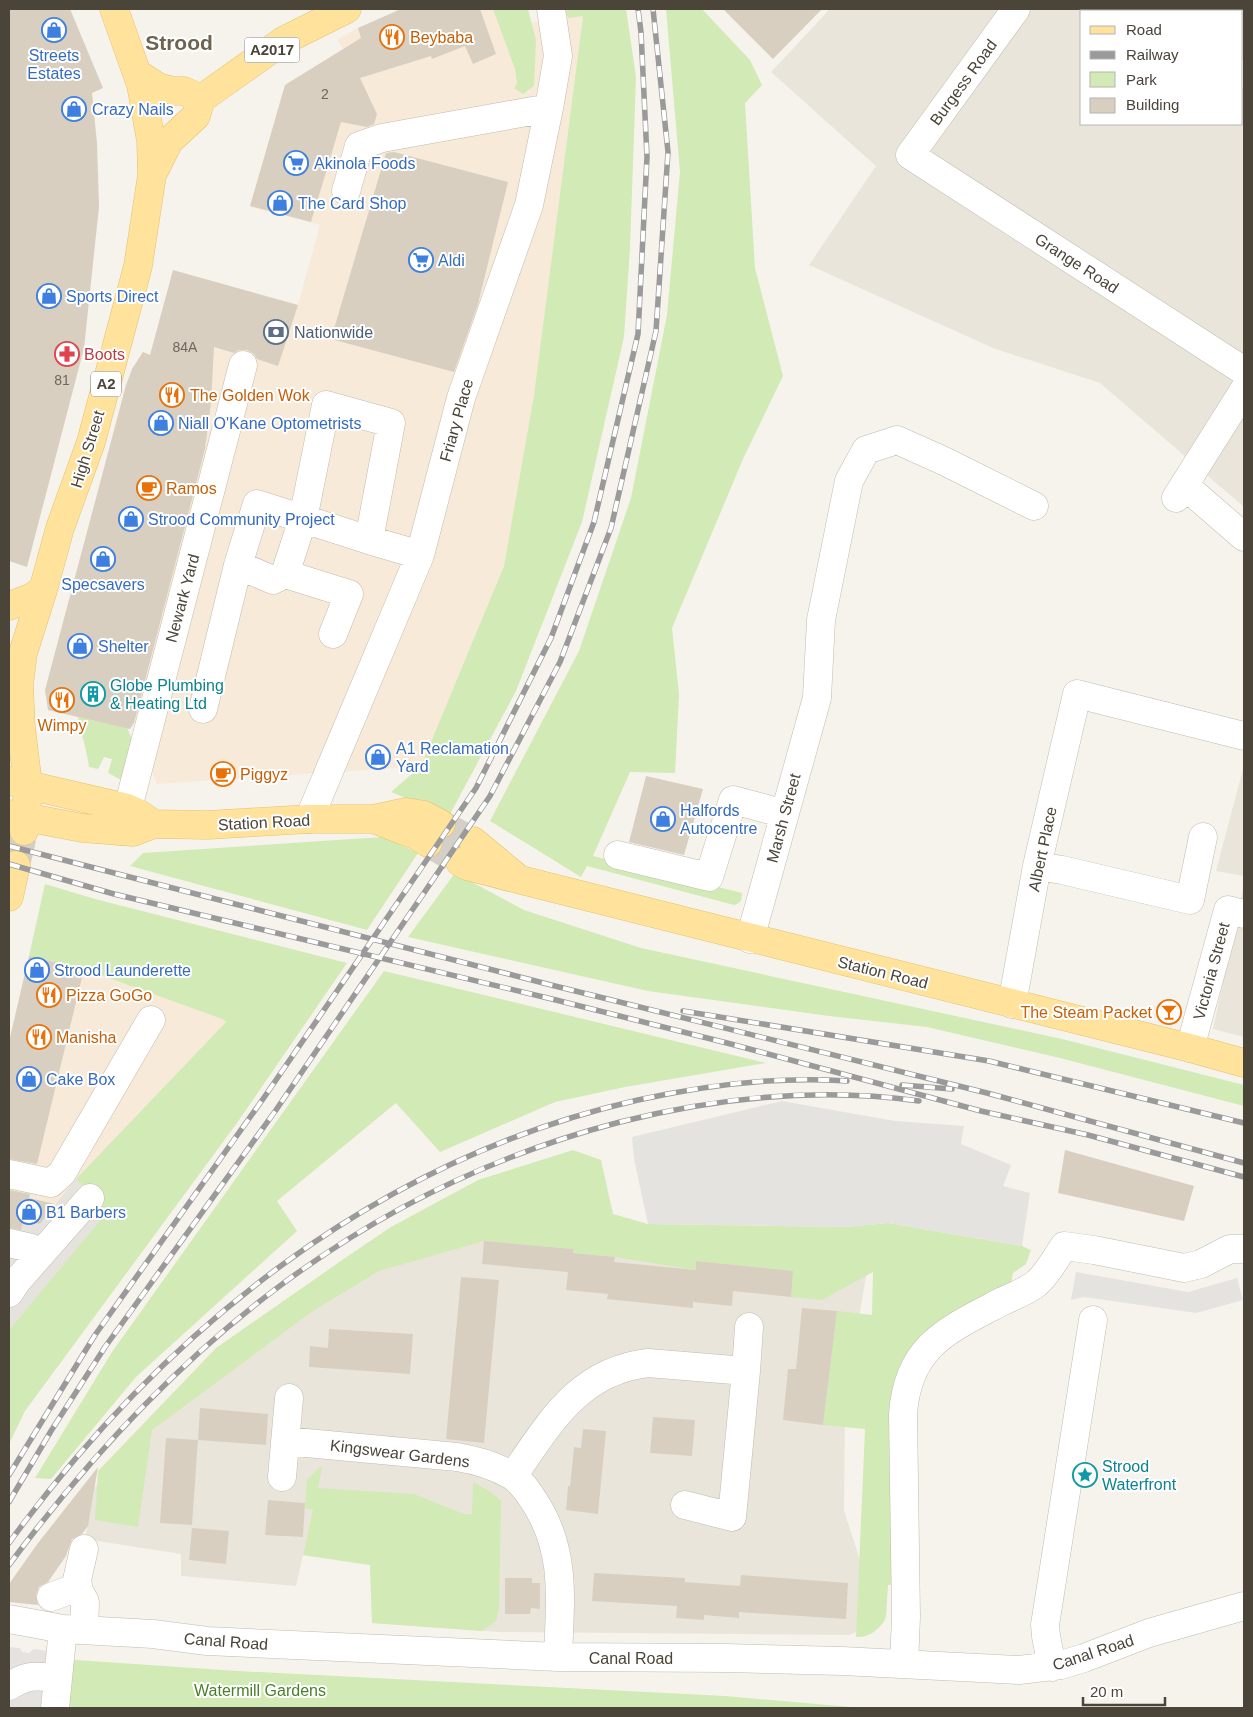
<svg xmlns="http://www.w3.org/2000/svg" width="1253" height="1717" font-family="Helvetica,sans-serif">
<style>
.residential{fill:#eae5da;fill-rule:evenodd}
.commercial{fill:#f7ead8}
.industrial{fill:#e6e2dd}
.green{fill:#d2eab5}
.parking{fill:#e5e3e0}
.building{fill:#d8cfc1}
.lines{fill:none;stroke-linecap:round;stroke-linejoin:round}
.major-tunnel{stroke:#d4d0c8;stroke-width:28;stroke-dasharray:28 14;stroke-linecap:butt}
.minor-casing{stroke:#c2bbae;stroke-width:29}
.major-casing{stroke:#e6c16a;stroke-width:29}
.minor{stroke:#fff;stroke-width:28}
.major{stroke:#ffe39c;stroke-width:28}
.rail-casing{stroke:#9a9a9a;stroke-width:5.5}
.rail{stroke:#fff;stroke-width:4;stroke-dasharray:11;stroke-linecap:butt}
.labels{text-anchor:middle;stroke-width:4;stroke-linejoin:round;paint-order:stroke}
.number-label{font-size:14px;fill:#6e675b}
.shield{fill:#fff;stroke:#817c74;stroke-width:1}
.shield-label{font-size:15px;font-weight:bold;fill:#4b4439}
.food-label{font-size:16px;fill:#c56008;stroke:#fff;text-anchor:start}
.shop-label{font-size:16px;fill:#366cbe;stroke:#fff;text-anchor:start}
.street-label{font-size:16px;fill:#4b4439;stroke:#fff}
.service-label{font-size:16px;fill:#4e5e75;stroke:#fff;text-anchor:start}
.health-label{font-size:16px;fill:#be3a42;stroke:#fff;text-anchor:start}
.culture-label{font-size:16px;fill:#0d838f;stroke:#fff;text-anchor:start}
.park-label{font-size:16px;fill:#4a7f2a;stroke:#fff}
.district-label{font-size:21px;font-weight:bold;fill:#6e6250;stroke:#fff}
</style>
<rect width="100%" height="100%" fill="#f6f3ec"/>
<path class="residential" d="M 830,9 L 1244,9 L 1244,507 L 1100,383 L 993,348 L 809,265 L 876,166 L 771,72 ZM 1082,11 L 1242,11 L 1242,124 L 1082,124 Z
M 1244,765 L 1244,876 L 1216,871 Z
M 1244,884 L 1244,1037 L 1213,1029 Z
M 519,1214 L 872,1243 L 845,1397 L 844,1511 L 880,1622 L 849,1635 L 500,1632 L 372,1623 L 370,1565 L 303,1555 L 296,1586 L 181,1576 L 181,1554 L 85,1539 L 95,1487 L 164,1406 L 330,1282 Z"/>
<path class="commercial" d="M 401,9 L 500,9 L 515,24 L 583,16 L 534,395 L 504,566 L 421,766 L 157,784 L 147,758 L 243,422 L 214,412 L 211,456 L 145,693 L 137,718 L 130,729 L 48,710 L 132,369 L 143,352 L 150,355 L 160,321 L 298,305 L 320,225 L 250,207 L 285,85 L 343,49 L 337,40 L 358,28 Z
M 29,956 L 84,969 L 222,1019 L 226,1022 L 76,1179 L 107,1212 L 9,1330 L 9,1042 Z"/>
<path class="industrial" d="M 76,1179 L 107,1212 L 9,1330 L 9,1221 L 19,1223 L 20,1219 L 40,1224 Z"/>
<path class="green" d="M 493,9 L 528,9 L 536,40 L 534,86 L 523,94 L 514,88 L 517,84 L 515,69 Z
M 565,9 L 626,9 L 636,77 L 630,248 L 624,337 L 582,522 L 516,691 L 449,816 L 391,792 L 421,766 L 504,566 L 534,395 L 583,16 L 568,18 Z
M 666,9 L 702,9 L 750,60 L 762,85 L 745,103 L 755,268 L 783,376 L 743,459 L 672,628 L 679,694 L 675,773 L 630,772 L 593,856 L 742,893 C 742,900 741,903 734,905 L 587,866 L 581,877 L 490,821 L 579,651 L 631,498 L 667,315 L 680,172 Z
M 78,717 L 127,728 L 137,750 L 125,782 L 108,773 L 112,759 L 104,757 L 98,769 L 89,767 C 87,750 81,734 78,717 Z
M 383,837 L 418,853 L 367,930 L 130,866 L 143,853 Z
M 455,873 L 524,910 L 641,948 L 1062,1039 L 1244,1085 L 1244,1106 L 1060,1058 L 927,1027 L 829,1016 L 648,991 L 408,937 Z
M 45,884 L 95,899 L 347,963 L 237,1123 L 25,1411 L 9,1444 L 9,1330 L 107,1212 L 76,1179 L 226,1022 L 222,1019 L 84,969 L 29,956 Z
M 384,971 L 766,1063 L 625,1087 L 555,1102 L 440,1152 L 396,1103 L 277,1201 L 297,1231 L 136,1377 L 51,1479 L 35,1478 L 112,1352 Z
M 573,1150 L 601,1160 L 613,1214 L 648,1224 L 845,1227 L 888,1223 L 1022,1246 L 1031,1250 L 1026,1264 L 1013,1273 L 1011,1284 L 923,1335 L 895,1585 L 888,1585 L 886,1617 C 881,1629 869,1638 856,1637 L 865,1429 L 823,1425 L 837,1311 L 872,1315 L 873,1272 L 822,1300 L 790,1297 L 793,1271 L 697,1261 L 696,1270 L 615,1257 L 573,1253 L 573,1249 L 484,1241 L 379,1271 L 313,1311 L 152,1430 L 138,1527 L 95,1520 L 98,1471 L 216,1348 L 348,1256 L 391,1227 L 478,1180 Z
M 320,1467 L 322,1467 L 318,1488 L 414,1494 L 464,1514 L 472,1514 L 473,1482 L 491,1492 L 501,1501 L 499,1608 L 496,1621 L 482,1631 L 372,1623 L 370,1565 L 303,1555 L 313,1510 L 305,1508 L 307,1480 Z
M 76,1660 L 237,1671 L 725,1696 L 863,1708 L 61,1708 L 73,1661 Z"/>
<path class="parking" d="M 782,1101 L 895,1121 L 964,1126 L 961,1144 L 1011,1165 L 1003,1186 L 1030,1193 L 1022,1246 L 888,1223 L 845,1227 L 648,1224 L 634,1159 L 632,1137 Z
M 1076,1272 L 1188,1292 L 1237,1278 L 1243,1300 L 1196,1313 L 1084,1297 L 1071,1300 Z
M 9,1647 L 20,1648 L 22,1652 L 29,1653 L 34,1649 L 56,1652 L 47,1708 L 9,1708 Z"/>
<path class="building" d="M 9,9 L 70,9 L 103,88 L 92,93 L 97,143 L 99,207 L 84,348 L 27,567 L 9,561 Z
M 401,9 L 480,9 L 496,54 L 473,64 L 465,46 L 432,59 L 431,56 L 360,78 L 377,114 L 374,124 L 367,127 L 341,122 L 311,222 L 250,206 L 285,85 L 361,38 L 358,28 Z
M 723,9 L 822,9 L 773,59 Z
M 394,152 L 508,182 L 478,304 L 454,372 L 331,339 L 386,153 Z
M 173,270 L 298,305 L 278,366 L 257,359 L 254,354 L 247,350 L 239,350 L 234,353 L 214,347 L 211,403 L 205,449 L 134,723 L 130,729 L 48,710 L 45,690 L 126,385 L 132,369 L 143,352 L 150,355 Z
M 646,776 L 703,789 L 684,855 L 629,842 Z
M 29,956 L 84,969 L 37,1164 L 9,1159 L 9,1042 Z
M 1065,1150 L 1194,1186 L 1184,1221 L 1058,1193 Z
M 9,1190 L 30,1194 L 29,1198 L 55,1204 L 40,1224 L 23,1220 L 21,1230 L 9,1228 Z
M 484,1241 L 573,1249 L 573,1253 L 615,1257 L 614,1262 L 696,1270 L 696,1261 L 793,1271 L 791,1297 L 733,1291 L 732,1306 L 693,1302 L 693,1308 L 607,1299 L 608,1294 L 566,1290 L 568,1272 L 482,1264 Z
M 461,1277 L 499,1280 L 484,1443 L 446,1439 Z
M 802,1308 L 837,1311 L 823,1425 L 783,1420 L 788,1369 L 796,1369 Z
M 329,1329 L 413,1334 L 410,1374 L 309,1367 L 310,1346 L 328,1348 Z
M 200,1408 L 268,1414 L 266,1445 L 198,1440 Z
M 653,1417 L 695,1420 L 692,1456 L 650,1453 Z
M 583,1429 L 606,1431 L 598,1514 L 566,1510 L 568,1486 L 570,1486 L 574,1447 L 581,1448 Z
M 166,1438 L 198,1440 L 192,1525 L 160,1523 Z
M 98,1467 L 88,1526 L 82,1534 L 72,1539 L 66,1556 L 48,1582 L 39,1587 L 36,1595 L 38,1605 L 9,1602 L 9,1584 L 38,1543 Z
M 268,1500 L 305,1503 L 303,1537 L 265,1535 Z
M 192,1528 L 229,1531 L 226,1564 L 189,1560 Z
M 594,1573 L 685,1578 L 685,1582 L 740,1586 L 741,1575 L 848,1583 L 846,1619 L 739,1612 L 739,1618 L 704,1615 L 704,1620 L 676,1618 L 677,1606 L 592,1601 Z
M 505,1578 L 532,1578 L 532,1583 L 540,1583 L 540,1609 L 531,1608 L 530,1614 L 505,1614 Z"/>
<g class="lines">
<path class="major-tunnel" d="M 441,824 L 473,841
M 428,843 L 460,862
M 16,865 L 24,831"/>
<defs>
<path id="minor" d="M 1016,9 L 910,155 L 1244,371
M 1138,9 L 1142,11
M 1242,74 L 1244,75
M 346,191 L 359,146 L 382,138 L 549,108
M 1184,485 L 1244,537
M 1176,498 L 1244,390
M 238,565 L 273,580 L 285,574
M 333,634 L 349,594 L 285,574 L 303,519 L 326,405 L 391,423 L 369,540
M 203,709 L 238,565 L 257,504 L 369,540 L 420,555
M 309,819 L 420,555 L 461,398 L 529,205 L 549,108 L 558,56 L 551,9
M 122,831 L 243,365
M 618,855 L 709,877 L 733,800 L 785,814
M 1037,866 L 1062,870 L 1190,900 L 1203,837
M 750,939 L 817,698 L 821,620 L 849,481 L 866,450 L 897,440 L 944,461 L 1034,506
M 1012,1004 L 1037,866 L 1077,694 L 1244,736
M 1190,1048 L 1228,910 L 1244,914
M 9,1174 L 51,1183 L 62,1173 L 151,1020
M 9,1243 L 31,1248 L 41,1254
M 9,1293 L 17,1281 L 90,1198
M 746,1371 L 749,1327
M 285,1441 L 457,1457 C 475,1460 495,1466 511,1475 C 521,1481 528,1492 534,1501 C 567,1551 560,1601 558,1657
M 513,1476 C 549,1424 578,1371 648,1363 L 746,1371 L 732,1517 L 685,1505
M 282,1477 L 289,1398
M 84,1549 L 77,1580 L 79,1591 L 85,1602 L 84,1630
M 51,1597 L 78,1587
M 9,1619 L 63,1629 L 153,1634 L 207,1641 L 558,1657 L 726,1658 L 842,1661 L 1019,1670 L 1061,1665 L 1084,1658 L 1149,1633 L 1244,1606
M 904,1664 L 906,1617 L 903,1414 C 908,1345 948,1330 1003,1301 C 1014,1296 1027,1291 1037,1283 C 1048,1273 1056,1258 1064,1246 L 1094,1250 L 1184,1268 L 1201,1264 L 1230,1249 L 1244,1249
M 1052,1667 L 1046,1636 L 1045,1625 L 1093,1320
M 9,1686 C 30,1674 34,1676 58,1678
M 55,1708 L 63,1629"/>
<path id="major" d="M 138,74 L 158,87 L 174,91 L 184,91 L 201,99
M 153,173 L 169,141 L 196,116 L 201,99 L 283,41 L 347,9
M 9,606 L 30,598 L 43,590
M 10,781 L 127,808 L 136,812 L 154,824
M 9,814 L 82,828 L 133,832 L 154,824 L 207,825 L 309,819 L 373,819 L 406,812 L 424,815 L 441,824
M 373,819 L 415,835 L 428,843
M 24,831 L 26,817 L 28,784 L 21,728 L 19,685 L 23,653 L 43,590 L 60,528 L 91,442 L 138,266 L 152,175 L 151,141 L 141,85 L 114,9
M 473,841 L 514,875
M 460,862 L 467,866 L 521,880 L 1190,1048 L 1244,1063
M 9,897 L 16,865"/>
</defs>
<use href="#minor" class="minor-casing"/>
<use href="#major" class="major-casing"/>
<use href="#minor" class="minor"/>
<use href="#major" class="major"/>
<defs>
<path id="rail" d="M 9,846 L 555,986 L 987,1093 L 1244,1163
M 9,864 L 114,894 L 556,1000 L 727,1043 L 981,1111 L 1088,1135 L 1244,1177
M 683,1011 L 989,1061 L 1244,1123
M 902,1085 L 952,1089
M 9,1475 L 95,1335 L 263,1099 L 476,788 L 551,638 L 594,522 L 638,334 L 647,157 L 641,32 L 638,9
M 9,1502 L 51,1431 L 105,1347 L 276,1110 L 490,796 L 560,662 L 611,528 L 656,331 L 668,152 L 653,9
M 9,1543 C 164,1330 377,1159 638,1100 C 706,1085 777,1076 847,1081
M 9,1565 C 167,1352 358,1190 620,1122 C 719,1097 817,1087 919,1101"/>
</defs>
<use href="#rail" class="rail-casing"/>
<use href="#rail" class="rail"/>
</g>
<defs>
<symbol id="shop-ring" viewBox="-11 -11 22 22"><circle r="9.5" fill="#fff" stroke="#3f7fe0" stroke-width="1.5"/><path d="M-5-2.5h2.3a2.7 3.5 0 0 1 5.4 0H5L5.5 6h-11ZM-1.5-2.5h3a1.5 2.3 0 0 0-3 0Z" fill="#3f7fe0"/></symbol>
<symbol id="restaurant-ring" viewBox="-11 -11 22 22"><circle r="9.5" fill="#fff" stroke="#e8710a" stroke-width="1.5"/><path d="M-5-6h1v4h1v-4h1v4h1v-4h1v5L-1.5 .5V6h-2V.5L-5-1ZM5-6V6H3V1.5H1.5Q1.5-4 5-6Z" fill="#e8710a"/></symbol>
<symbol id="supermarket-ring" viewBox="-11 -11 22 22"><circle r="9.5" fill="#fff" stroke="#3f7fe0" stroke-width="1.5"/><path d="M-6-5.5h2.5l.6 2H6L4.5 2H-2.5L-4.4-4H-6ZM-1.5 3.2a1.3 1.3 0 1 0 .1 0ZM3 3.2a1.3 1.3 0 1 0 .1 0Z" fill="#3f7fe0"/></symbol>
<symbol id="bank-ring" viewBox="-11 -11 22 22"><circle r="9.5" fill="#fff" stroke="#5c6f8a" stroke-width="1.5"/><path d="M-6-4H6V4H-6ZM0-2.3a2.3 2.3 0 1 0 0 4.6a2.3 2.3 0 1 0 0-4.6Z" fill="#5c6f8a"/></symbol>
<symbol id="pharmacy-ring" viewBox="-11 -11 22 22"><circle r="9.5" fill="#fff" stroke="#e0444e" stroke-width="1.5"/><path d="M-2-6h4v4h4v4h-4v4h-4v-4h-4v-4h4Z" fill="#e0444e"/></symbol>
<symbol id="cafe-ring" viewBox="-11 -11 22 22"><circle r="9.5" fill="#fff" stroke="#e8710a" stroke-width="1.5"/><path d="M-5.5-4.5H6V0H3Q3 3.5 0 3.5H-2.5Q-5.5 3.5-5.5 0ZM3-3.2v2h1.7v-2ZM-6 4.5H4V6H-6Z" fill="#e8710a"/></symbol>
<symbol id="building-ring" viewBox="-11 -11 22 22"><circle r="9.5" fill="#fff" stroke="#0f9aa8" stroke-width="1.5"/><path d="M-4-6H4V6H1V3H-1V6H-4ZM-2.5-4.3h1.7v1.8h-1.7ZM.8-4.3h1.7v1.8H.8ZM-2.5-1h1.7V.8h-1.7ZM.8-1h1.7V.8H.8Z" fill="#0f9aa8"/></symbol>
<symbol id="bar-ring" viewBox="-11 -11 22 22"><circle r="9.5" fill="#fff" stroke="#e8710a" stroke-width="1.5"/><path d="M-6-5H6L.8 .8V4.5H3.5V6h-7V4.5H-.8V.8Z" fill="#e8710a"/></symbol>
<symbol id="sight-ring" viewBox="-11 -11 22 22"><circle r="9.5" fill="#fff" stroke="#0f9aa8" stroke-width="1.5"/><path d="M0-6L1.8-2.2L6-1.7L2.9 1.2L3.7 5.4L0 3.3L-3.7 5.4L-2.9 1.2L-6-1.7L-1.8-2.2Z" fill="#0f9aa8"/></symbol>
</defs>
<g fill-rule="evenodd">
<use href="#shop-ring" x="40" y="16" width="28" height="28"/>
<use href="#restaurant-ring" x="378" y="23" width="28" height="28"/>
<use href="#shop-ring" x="60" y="95" width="28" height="28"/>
<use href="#supermarket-ring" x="282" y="149" width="28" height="28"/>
<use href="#shop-ring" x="266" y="189" width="28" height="28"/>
<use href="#supermarket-ring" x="407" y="246" width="28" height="28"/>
<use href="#shop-ring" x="35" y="282" width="28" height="28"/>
<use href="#bank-ring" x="262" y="318" width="28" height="28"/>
<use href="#pharmacy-ring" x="53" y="340" width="28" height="28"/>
<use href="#restaurant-ring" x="158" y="381" width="28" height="28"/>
<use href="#shop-ring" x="147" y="409" width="28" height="28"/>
<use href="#cafe-ring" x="135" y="474" width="28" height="28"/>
<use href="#shop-ring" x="117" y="505" width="28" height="28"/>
<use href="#shop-ring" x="89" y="545" width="28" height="28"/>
<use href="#shop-ring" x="66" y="632" width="28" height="28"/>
<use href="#building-ring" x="79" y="680" width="28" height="28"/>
<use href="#restaurant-ring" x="48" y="686" width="28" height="28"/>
<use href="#shop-ring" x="364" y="743" width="28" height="28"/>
<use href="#cafe-ring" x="209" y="760" width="28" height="28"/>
<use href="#shop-ring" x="649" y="805" width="28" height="28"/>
<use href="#shop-ring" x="23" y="956" width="28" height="28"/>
<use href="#restaurant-ring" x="35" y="981" width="28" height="28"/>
<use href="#bar-ring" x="1155" y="998" width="28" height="28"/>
<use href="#restaurant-ring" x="25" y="1023" width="28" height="28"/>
<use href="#shop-ring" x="15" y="1065" width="28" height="28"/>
<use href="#shop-ring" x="15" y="1198" width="28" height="28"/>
<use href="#sight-ring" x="1071" y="1461" width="28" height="28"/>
</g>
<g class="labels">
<g class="number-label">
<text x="325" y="99">2</text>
<text x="185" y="352">84A</text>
<text x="62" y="385">81</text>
</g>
<g class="shield">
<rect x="244.5" y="37.5" width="55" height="25" rx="4"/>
<rect x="91" y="371.5" width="30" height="25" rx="4"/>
</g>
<g class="shield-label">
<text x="272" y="55">A2017</text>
<text x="106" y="389">A2</text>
</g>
<g class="food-label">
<text x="410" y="43">Beybaba</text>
<text x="190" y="401">The Golden Wok</text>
<text x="166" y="494">Ramos</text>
<text x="62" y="731" text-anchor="middle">Wimpy</text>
<text x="240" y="780">Piggyz</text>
<text x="66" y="1001">Pizza GoGo</text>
<text x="1152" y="1018" text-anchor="end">The Steam Packet</text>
<text x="56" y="1043">Manisha</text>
</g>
<g class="shop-label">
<text x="54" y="61" text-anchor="middle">Streets<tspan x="54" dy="18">Estates</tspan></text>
<text x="92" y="115">Crazy Nails</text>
<text x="314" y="169">Akinola Foods</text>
<text x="298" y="209">The Card Shop</text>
<text x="438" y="266">Aldi</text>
<text x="66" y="302">Sports Direct</text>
<text x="178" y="429">Niall O'Kane Optometrists</text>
<text x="148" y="525">Strood Community Project</text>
<text x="103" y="590" text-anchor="middle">Specsavers</text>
<text x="98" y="652">Shelter</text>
<text x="396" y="754">A1 Reclamation<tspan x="396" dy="18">Yard</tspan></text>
<text x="680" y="816">Halfords<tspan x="680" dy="18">Autocentre</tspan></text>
<text x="54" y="976">Strood Launderette</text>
<text x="46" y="1085">Cake Box</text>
<text x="46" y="1218">B1 Barbers</text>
</g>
<g class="street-label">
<text transform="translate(963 82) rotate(-54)" y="6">Burgess Road</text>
<text transform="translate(1077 263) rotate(33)" y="6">Grange Road</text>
<text transform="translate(456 420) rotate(-74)" y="6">Friary Place</text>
<text transform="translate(87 449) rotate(-73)" y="6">High Street</text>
<text transform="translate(182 598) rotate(-75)" y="6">Newark Yard</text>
<text transform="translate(783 818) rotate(-75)" y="6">Marsh Street</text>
<text transform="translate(264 822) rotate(-3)" y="6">Station Road</text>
<text transform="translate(1042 849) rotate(-78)" y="6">Albert Place</text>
<text transform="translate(1211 971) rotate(-75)" y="6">Victoria Street</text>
<text transform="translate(883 972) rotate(14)" y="6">Station Road</text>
<text transform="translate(400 1453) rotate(7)" y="6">Kingswear Gardens</text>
<text transform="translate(226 1641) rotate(4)" y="6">Canal Road</text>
<text transform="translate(1093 1652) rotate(-18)" y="6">Canal Road</text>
<text x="631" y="1664">Canal Road</text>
</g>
<g class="service-label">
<text x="294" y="338">Nationwide</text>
</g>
<g class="health-label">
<text x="84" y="360">Boots</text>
</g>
<g class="culture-label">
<text x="110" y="691">Globe Plumbing<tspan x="110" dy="18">&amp; Heating Ltd</tspan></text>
<text x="1102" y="1472">Strood<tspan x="1102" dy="18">Waterfront</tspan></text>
</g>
<g class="park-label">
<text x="260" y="1696">Watermill Gardens</text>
</g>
<g class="district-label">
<text x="179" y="50">Strood</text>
</g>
</g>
<rect width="1253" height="1717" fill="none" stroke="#4b4439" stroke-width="20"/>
<rect x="1080" y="10" width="162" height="115" fill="#ffffff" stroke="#b7b4b0"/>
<rect x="1090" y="26" width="25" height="8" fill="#ffe39c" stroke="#b7b4b0"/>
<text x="1126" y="35" font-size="15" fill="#4b4439">Road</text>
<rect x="1090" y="51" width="25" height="8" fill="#9a9a9a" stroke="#b7b4b0"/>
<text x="1126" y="60" font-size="15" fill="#4b4439">Railway</text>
<rect x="1090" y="72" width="25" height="15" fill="#d2eab5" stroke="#b7b4b0"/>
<text x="1126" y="85" font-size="15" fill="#4b4439">Park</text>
<rect x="1090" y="98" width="25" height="15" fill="#d8cfc1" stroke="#b7b4b0"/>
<text x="1126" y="110" font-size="15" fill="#4b4439">Building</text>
<path d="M1083 1697v8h82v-8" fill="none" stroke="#4b4439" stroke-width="2.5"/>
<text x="1090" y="1697" font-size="15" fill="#4b4439" stroke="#ffffff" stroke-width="4" paint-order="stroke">20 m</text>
</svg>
